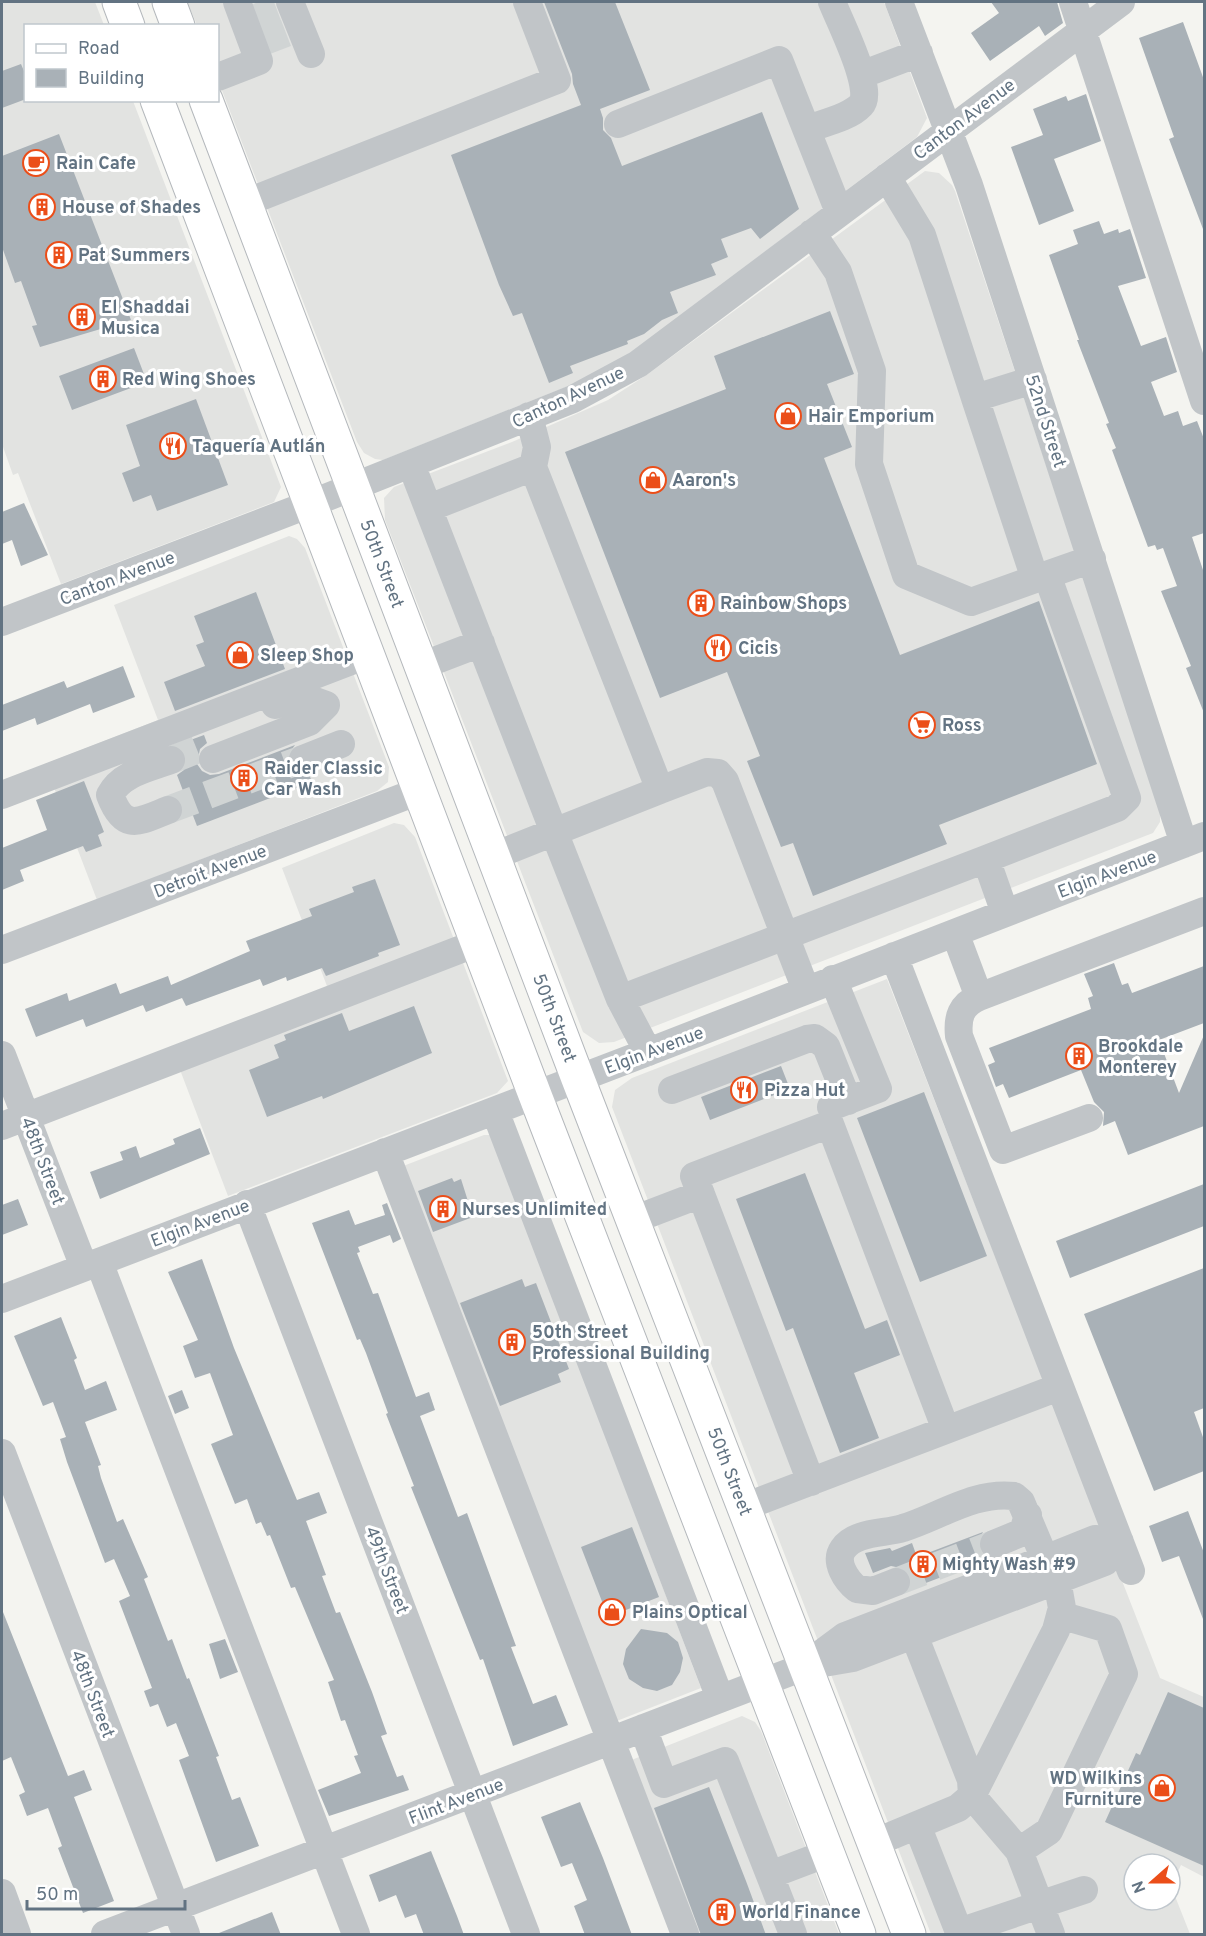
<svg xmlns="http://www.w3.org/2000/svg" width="1206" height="1936" font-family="Overpass,sans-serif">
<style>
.built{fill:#e2e3e1;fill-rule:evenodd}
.building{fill:#a9b1b7}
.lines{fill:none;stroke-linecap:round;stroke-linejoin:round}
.minor-tunnel{stroke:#d0d4d4;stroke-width:28;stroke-dasharray:28 14;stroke-linecap:butt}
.major-casing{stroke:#b4b8bc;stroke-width:35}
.minor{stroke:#c1c5c8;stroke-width:28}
.major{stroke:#fff;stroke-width:33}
.labels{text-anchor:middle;stroke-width:6;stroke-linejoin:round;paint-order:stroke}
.street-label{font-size:18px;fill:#627382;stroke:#fff}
.poi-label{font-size:18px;font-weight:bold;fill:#627382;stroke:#fff;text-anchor:start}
</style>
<rect width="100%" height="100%" fill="#f4f4f0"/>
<path class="built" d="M 2,2 L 95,2 L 104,25 L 26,26 L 26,100 L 133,101 L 281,487 L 274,502 L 61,584 L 18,473 L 13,475 L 2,444 Z
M 187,2 L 884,2 L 927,118 L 917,137 L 635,350 L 586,379 L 383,460 L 375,459 L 364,453 L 357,442 L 218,80 L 218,26 L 197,25 Z
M 925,171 L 939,173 L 952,185 L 955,191 L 1160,808 L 1160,822 L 1153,833 L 614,1042 L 599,1043 L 583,1032 L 385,520 L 384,498 L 394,487 L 512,442 L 608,400 L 648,374 Z
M 289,536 L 297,539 L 305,548 L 389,767 L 388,782 L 377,791 L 97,900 L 45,764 L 158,720 L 114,605 Z
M 394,823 L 404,825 L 415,837 L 508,1081 L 497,1093 L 228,1196 L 174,1054 L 330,994 L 282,868 Z
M 887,979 L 1160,1678 L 1204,1697 L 1204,1877 L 1181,1865 L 1171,1886 L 1190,1934 L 931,1934 L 612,1107 L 615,1090 L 632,1078 ZM 1134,1864 L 1170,1864 L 1170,1900 L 1134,1900 Z
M 484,1135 L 491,1135 L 701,1688 L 609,1724 L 398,1168 Z
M 742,1716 L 755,1722 L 761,1731 L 839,1934 L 691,1934 L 624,1763 Z"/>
<path class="building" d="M 544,2 L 615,2 L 650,90 L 600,109 L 603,118 L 603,130 L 611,138 L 622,166 L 762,112 L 799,209 L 760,239 L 751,228 L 721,239 L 728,257 L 711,264 L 716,275 L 670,292 L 678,313 L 662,320 L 644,334 L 627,341 L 628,344 L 570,366 L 573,373 L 549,383 L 522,313 L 513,316 L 499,285 L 451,155 L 581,105 L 573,84 L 572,74 Z
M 991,2 L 1057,2 L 1063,23 L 1045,36 L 1039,26 L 990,61 L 971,33 L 999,13 Z
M 1183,22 L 1204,80 L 1203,229 L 1169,139 L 1174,137 L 1139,38 Z
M 21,64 L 26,76 L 26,99 L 2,108 L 2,71 Z
M 1086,94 L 1101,141 L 1054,159 L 1074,211 L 1039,225 L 1011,147 L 1043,135 L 1033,109 L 1066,96 L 1068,101 Z
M 59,134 L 131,320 L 40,347 L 32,326 L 37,325 L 21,281 L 15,283 L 2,247 L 2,156 Z
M 1099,221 L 1104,234 L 1118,229 L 1119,233 L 1130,229 L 1146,278 L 1118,286 L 1141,346 L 1166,337 L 1177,372 L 1151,382 L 1164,416 L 1178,411 L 1183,426 L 1197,421 L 1204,439 L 1204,533 L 1192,537 L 1204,573 L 1204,713 L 1186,668 L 1191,666 L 1161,591 L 1177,586 L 1163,548 L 1157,550 L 1155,545 L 1148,547 L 1112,450 L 1116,448 L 1106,424 L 1109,423 L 1077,340 L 1079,340 L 1049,255 L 1078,244 L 1073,230 Z
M 830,311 L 854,374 L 827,384 L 852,447 L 824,458 L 900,655 L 1039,601 L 1097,764 L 939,825 L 947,844 L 813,896 L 793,843 L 781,847 L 747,761 L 760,756 L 727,672 L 660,698 L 565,452 L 726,389 L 714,356 Z
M 134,348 L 147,382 L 72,410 L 59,376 Z
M 196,399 L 228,485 L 157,511 L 151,495 L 133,502 L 122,473 L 140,466 L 126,425 Z
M 24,503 L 48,555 L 21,566 L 12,540 L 2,544 L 2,512 Z
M 256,592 L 285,669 L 175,711 L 164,682 L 205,666 L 196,645 L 204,642 L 194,616 Z
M 123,666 L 135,697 L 93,713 L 90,704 L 37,725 L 35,718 L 2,731 L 2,705 L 64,681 L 67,688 Z
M 204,735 L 207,743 L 200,749 L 197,764 L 202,771 L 210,775 L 219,774 L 295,745 L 287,756 L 288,766 L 300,775 L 309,774 L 312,782 L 197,826 L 192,813 L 182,817 L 183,804 L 179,798 L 185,796 L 177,775 L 184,770 L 187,762 L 186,754 L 177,745 Z
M 84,781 L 104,832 L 98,835 L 102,846 L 86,852 L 83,846 L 20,870 L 24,881 L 2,890 L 2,848 L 47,830 L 36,800 Z
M 375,879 L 400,945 L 378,953 L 379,956 L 326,976 L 322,968 L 287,981 L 286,977 L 263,986 L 260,979 L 186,1006 L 182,998 L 146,1012 L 143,1005 L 86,1027 L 83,1019 L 36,1037 L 25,1009 L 67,993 L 69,1001 L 116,983 L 120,994 L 168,976 L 171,985 L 250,951 L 246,941 L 312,916 L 309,909 L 354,892 L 352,887 Z
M 1114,963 L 1122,985 L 1128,983 L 1132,993 L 1204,966 L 1204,1023 L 1159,1040 L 1179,1093 L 1204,1035 L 1204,1126 L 1128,1155 L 1115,1121 L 1103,1126 L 1104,1112 L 1094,1102 L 1081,1070 L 1009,1098 L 1003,1084 L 996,1087 L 988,1065 L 995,1062 L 989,1048 L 1091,1009 L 1088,998 L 1093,996 L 1084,974 Z
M 414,1006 L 432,1053 L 323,1099 L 322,1096 L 267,1117 L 249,1070 L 279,1058 L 274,1045 L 286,1040 L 284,1035 L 342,1013 L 349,1031 Z
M 781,1066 L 790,1089 L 710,1120 L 701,1097 Z
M 924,1092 L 987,1256 L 920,1282 L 857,1118 Z
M 200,1128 L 210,1154 L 100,1199 L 90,1172 L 123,1160 L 120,1152 L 136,1146 L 140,1158 L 175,1144 L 173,1139 Z
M 805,1173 L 865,1329 L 887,1320 L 900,1355 L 854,1373 L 879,1438 L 840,1453 L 793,1328 L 786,1331 L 736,1199 Z
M 452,1178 L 454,1182 L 461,1179 L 473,1217 L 433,1232 L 418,1191 Z
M 1204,1184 L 1204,1226 L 1070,1278 L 1056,1241 Z
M 18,1199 L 28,1225 L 2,1235 L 2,1205 Z
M 387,1203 L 401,1239 L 393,1243 L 390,1235 L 358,1247 L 360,1252 L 357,1253 L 373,1294 L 378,1293 L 416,1397 L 429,1392 L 435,1410 L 420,1416 L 458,1517 L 467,1513 L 516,1646 L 511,1647 L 533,1704 L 556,1695 L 568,1725 L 513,1746 L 483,1659 L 480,1660 L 411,1487 L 414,1486 L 386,1414 L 388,1413 L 366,1353 L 360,1339 L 357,1340 L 312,1223 L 349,1210 L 355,1225 L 385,1215 L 382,1205 Z
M 202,1259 L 234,1348 L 297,1500 L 319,1492 L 327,1513 L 306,1521 L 326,1575 L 322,1576 L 336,1613 L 340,1612 L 372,1692 L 387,1734 L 381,1736 L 397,1777 L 403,1775 L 409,1790 L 329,1816 L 318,1790 L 361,1773 L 354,1756 L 358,1755 L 345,1720 L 341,1721 L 328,1682 L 334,1680 L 295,1587 L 291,1588 L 270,1535 L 267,1536 L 261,1522 L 256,1524 L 247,1499 L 235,1504 L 211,1444 L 233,1435 L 210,1373 L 195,1378 L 183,1346 L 198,1340 L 168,1272 Z
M 1204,1268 L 1204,1408 L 1194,1412 L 1204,1440 L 1204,1471 L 1154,1491 L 1084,1314 Z
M 522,1279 L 525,1287 L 536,1283 L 569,1369 L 558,1374 L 561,1382 L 500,1406 L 460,1303 Z
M 61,1317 L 77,1358 L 74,1360 L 85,1390 L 106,1381 L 117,1410 L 85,1422 L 101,1465 L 98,1466 L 101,1478 L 117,1522 L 123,1519 L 148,1577 L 144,1579 L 168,1641 L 172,1639 L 187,1679 L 189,1678 L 219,1756 L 216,1757 L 232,1800 L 240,1797 L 259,1846 L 216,1862 L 179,1760 L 189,1756 L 176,1723 L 167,1727 L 158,1704 L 150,1707 L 144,1691 L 152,1688 L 119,1601 L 130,1596 L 114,1559 L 105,1563 L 67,1462 L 60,1439 L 66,1437 L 53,1402 L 43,1406 L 14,1336 Z
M 182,1390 L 189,1408 L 175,1414 L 168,1396 Z
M 1188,1511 L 1204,1553 L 1203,1619 L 1179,1556 L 1162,1562 L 1149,1526 Z
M 632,1527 L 659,1597 L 608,1617 L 581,1547 Z
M 983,1532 L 978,1541 L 979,1550 L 989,1559 L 910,1589 L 912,1577 L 906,1569 L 891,1566 L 873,1573 L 865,1553 L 890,1548 L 892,1551 L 912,1543 L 917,1557 Z
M 3,1612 L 68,1776 L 84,1770 L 92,1790 L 74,1797 L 114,1901 L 83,1913 L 58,1848 L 62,1846 L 48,1808 L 27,1816 L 19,1795 L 25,1792 L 11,1757 L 2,1761 Z
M 641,1629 L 667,1633 L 678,1642 L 683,1658 L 680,1672 L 672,1685 L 657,1691 L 643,1688 L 629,1679 L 623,1664 L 626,1649 Z
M 225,1639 L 238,1672 L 220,1679 L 209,1644 Z
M 1168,1692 L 1204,1708 L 1204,1866 L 1105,1822 L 1136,1753 L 1140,1755 Z
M 709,1787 L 746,1881 L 766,1935 L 701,1935 L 654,1808 Z
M 580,1802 L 603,1858 L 632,1935 L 585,1935 L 574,1906 L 587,1900 L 572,1863 L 561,1867 L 541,1817 Z
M 431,1851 L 457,1916 L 464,1935 L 424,1935 L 416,1914 L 405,1918 L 396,1895 L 379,1902 L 369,1875 Z
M 272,1912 L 281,1935 L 219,1935 L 219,1933 Z"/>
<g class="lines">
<path class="minor-tunnel" d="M 256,18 L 277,10
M 265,41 L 286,33
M 171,760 L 208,745
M 168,810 L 303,759
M 896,1582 L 994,1544"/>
<defs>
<g id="major">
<path d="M 119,2 L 128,26"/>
<path d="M 169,2 L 178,26"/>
<path d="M 157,100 L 535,1095 L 859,1934"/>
<path id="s1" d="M 206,100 L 578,1079 L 909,1934"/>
</g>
</defs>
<use href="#major" class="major-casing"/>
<path class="minor" d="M 290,2 L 311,54
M 899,2 L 969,185 L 1184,844
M 1073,2 L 1204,401
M 861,75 L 919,53
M 218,77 L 259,61 L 237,2
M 618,124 L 779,60 L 839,212
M 807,129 C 823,123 849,118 861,105 C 875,91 839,20 832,2
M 887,177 L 922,235 L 975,398
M 245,203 L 557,80 L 527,2
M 812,233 L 838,272 L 872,371 L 869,464 L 906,575 L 971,602 L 1035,579
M 1033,380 L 975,398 L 1035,579 L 1092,559
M 529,416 L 537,447 L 533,467 L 660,790 L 707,772 L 718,773 L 725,781 L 806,990
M 411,464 L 554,832 L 494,856
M 429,508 L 533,467
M 2,622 L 310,504 L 573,399 L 638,364 L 1121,2
M 421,666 L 481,643
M 275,705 L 301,696 L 326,705
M 213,759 L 309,722 L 326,705
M 303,759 L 341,744
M 2,795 L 367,655
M 168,810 C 138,822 124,832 110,795 C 121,773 150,768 171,760
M 986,859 L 1117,808 L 1127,798 L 1047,575
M 955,933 L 979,997 C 961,1005 957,1017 959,1036 L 1003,1150 L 1089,1118
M 2,950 L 419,791
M 894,956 L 1131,1571
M 979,997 L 1204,911
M 620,999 L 554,832 L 660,790
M 648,1052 L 620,999 L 986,859 L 1005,913
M 2,1055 L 84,1267
M 672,1090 L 807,1039 L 815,1038 L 826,1046 L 848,1101
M 831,1107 L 878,1089 L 833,979
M 495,1111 L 720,1698
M 2,1126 L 477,943
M 385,1152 L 685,1934
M 247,1204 L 526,1934
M 633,1220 L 701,1194
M 99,1262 L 356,1934
M 2,1299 L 648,1052 L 1204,836
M 2,1453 L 186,1934
M 811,1482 L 694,1176 L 830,1124 L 946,1430
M 744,1507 L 1059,1387
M 994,1544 L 1023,1532 L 1028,1515
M 896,1582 L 873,1591 L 857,1589 C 846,1580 834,1562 843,1549 C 855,1531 885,1534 903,1528 C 939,1517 975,1491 1014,1496 L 1021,1502 L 1045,1559
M 810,1662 L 845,1636 L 1045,1559 L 1095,1539 L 1120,1542
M 643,1728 L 664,1784 L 725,1761 L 793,1934
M 917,1825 L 959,1932 L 1084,1890
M 874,1843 L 958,1808 L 972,1796 L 971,1780 L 914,1635
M 1019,1851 L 1049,1831 L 1124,1674 L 1108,1629 L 1060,1615
M 770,1875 L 828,1853
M 2,1893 L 17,1934
M 105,1934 L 806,1666 L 853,1658 L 1105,1562 L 1120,1542
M 1051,1934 L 1019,1851 L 972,1796 L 1056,1630 L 1062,1608 L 1057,1580"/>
<use href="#major" class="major"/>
</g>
<defs>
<symbol id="cafe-ring" viewBox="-11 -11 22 22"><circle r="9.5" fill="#fff" stroke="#eb4e19" stroke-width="1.5"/><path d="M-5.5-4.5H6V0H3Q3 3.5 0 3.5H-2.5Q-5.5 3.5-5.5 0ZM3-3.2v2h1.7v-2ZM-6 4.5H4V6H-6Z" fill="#eb4e19"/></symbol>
<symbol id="building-ring" viewBox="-11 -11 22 22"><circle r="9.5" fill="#fff" stroke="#eb4e19" stroke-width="1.5"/><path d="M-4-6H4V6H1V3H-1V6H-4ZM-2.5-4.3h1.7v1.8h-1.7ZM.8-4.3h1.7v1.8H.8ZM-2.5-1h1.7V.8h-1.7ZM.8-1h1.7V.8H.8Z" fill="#eb4e19"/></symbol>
<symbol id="shop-ring" viewBox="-11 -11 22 22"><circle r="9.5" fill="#fff" stroke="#eb4e19" stroke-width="1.5"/><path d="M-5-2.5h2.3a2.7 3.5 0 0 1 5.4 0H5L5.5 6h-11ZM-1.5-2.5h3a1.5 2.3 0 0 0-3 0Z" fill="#eb4e19"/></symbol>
<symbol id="restaurant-ring" viewBox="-11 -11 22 22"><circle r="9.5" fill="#fff" stroke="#eb4e19" stroke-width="1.5"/><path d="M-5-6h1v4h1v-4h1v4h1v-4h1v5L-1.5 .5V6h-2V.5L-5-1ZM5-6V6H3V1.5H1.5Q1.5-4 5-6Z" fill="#eb4e19"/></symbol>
<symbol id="supermarket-ring" viewBox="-11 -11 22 22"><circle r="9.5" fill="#fff" stroke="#eb4e19" stroke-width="1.5"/><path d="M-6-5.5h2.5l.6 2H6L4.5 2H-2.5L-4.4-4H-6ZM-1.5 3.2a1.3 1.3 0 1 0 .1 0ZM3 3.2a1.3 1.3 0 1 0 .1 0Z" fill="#eb4e19"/></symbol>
</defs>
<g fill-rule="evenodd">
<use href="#cafe-ring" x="21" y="148" width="30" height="30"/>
<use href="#building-ring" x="27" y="192" width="30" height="30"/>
<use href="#building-ring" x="44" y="240" width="30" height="30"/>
<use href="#building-ring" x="67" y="302" width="30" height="30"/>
<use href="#building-ring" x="88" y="364" width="30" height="30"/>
<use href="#shop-ring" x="773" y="401" width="30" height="30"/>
<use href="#restaurant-ring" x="158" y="431" width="30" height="30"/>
<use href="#shop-ring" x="638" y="465" width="30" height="30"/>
<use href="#building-ring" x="686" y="588" width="30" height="30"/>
<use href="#restaurant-ring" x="703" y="633" width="30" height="30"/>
<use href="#shop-ring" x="225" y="640" width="30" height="30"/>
<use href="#supermarket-ring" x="907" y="710" width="30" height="30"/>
<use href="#building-ring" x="229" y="763" width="30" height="30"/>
<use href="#building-ring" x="1064" y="1041" width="30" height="30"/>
<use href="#restaurant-ring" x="729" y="1075" width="30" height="30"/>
<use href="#building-ring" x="428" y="1194" width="30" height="30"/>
<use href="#building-ring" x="497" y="1327" width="30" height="30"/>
<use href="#building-ring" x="908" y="1549" width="30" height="30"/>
<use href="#shop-ring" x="597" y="1597" width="30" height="30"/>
<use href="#shop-ring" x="1147" y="1773" width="30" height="30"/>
<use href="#building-ring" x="707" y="1897" width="30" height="30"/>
</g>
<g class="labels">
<g class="street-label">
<text transform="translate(964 119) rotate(-37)" y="6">Canton Avenue</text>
<text transform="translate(568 397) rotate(-25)" y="6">Canton Avenue</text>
<text transform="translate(1046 421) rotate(72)" y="6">52nd Street</text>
<text dy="6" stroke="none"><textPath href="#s1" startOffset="496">50th Street</textPath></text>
<text transform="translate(117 578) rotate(-21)" y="6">Canton Avenue</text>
<text transform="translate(210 871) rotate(-21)" y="6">Detroit Avenue</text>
<text transform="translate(1107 874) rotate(-21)" y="6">Elgin Avenue</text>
<text dy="6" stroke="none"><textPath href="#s1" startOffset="982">50th Street</textPath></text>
<text transform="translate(654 1050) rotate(-21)" y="6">Elgin Avenue</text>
<text transform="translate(43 1161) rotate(69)" y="6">48th Street</text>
<text transform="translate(200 1223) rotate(-21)" y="6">Elgin Avenue</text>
<text dy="6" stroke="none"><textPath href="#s1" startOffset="1468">50th Street</textPath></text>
<text transform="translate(387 1570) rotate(69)" y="6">49th Street</text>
<text transform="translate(93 1694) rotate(69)" y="6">48th Street</text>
<text transform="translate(456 1801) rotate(-21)" y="6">Flint Avenue</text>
</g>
<g class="poi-label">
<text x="56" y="169">Rain Cafe</text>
<text x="62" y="213">House of Shades</text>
<text x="78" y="261">Pat Summers</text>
<text x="101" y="313">El Shaddai<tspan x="101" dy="21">Musica</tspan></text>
<text x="122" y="385">Red Wing Shoes</text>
<text x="808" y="422">Hair Emporium</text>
<text x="192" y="452">Taquería Autlán</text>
<text x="672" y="486">Aaron's</text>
<text x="720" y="609">Rainbow Shops</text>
<text x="738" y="654">Cicis</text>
<text x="260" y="661">Sleep Shop</text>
<text x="942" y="731">Ross</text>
<text x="264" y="774">Raider Classic<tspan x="264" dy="21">Car Wash</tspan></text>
<text x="1098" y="1052">Brookdale<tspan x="1098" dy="21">Monterey</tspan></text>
<text x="764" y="1096">Pizza Hut</text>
<text x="462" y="1215">Nurses Unlimited</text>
<text x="532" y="1338">50th Street<tspan x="532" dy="21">Professional Building</tspan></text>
<text x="942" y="1570">Mighty Wash #9</text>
<text x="632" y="1618">Plains Optical</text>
<text x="1142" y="1784" text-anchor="end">WD Wilkins<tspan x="1142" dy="21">Furniture</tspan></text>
<text x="742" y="1918">World Finance</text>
</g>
</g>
<rect width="1206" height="1936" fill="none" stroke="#627382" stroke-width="6"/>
<rect x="24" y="24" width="195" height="78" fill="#ffffff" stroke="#c0c7cd" stroke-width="1.5"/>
<rect x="36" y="44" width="30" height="9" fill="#ffffff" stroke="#c0c7cd" stroke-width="1.5"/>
<text x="78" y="54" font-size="18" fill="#627382">Road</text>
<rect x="36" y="69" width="30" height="18" fill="#a9b1b7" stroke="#c0c7cd" stroke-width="1.5"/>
<text x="78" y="84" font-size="18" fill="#627382">Building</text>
<g transform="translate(1152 1882) rotate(249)"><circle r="28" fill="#ffffff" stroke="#c0c7cd" stroke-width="1.5"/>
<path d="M0-4.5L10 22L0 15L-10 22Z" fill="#eb4e19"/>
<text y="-9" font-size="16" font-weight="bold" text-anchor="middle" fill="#627382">N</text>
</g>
<path d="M27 1900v9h158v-9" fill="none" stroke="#627382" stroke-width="3"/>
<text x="36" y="1900" font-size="18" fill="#627382" stroke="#ffffff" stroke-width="4.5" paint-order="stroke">50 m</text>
</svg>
